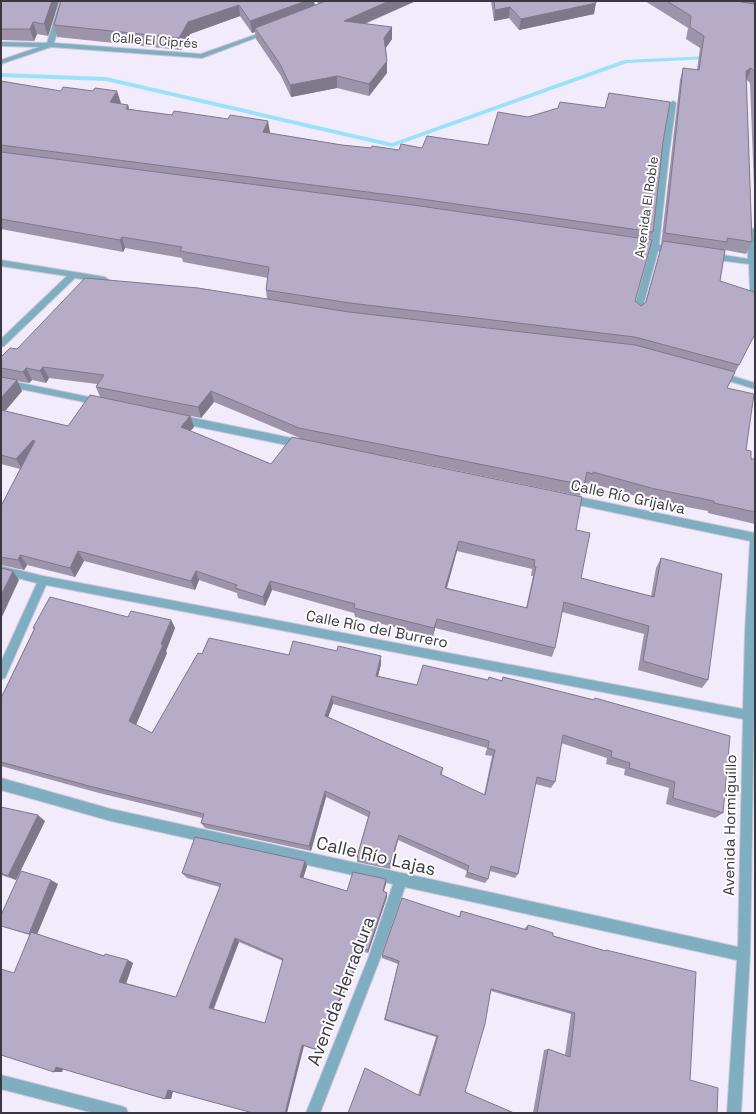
<svg xmlns="http://www.w3.org/2000/svg" width="756" height="1114" font-family="'Space Grotesk',sans-serif">
<style>
.lines{fill:none;stroke-linecap:round;stroke-linejoin:round}
.stream{fill:#9be2f8;fill-rule:evenodd}
.minor-casing{stroke:#cdc7d7;stroke-width:2}
.minor{fill:#7faec1;fill-rule:evenodd}
.wall{fill:#9d94ab;fill-rule:evenodd}
.shaded-wall{fill:#7f788b}
.building{fill:#b6acc7;stroke:#7f788b;fill-rule:evenodd}
.labels{text-anchor:middle;stroke-width:4;stroke-linejoin:round;paint-order:stroke}
.far-street-label{font-size:13px;fill:#3b3742;stroke:#fcfcfc}
.street-label{font-size:15px;fill:#3b3742;stroke:#fcfcfc}
.near-street-label{font-size:18px;fill:#3b3742;stroke:#fcfcfc}
</style>
<rect width="100%" height="100%" fill="#f1ebfc"/>
<g class="lines">
<path class="stream" d="M 708,56 L 711,58 L 710,59 L 627,63 L 392,147 L 106,81 L 1,77 L 1,73 L 106,77 L 392,143 L 624,60 Z"/>
<defs>
<path id="minor" d="M 60,1 L 66,1 L 54,43 L 201,54 L 266,31 L 271,32 L 202,58 L 51,47 L 1,64 L 1,60 L 39,47 L 1,46 L 1,42 L 47,43 Z
M 673,101 L 676,103 L 669,154 L 659,245 L 673,247 L 677,250 L 673,253 L 658,251 L 641,313 L 637,316 L 633,313 L 650,249 L 637,248 L 633,245 L 637,242 L 651,244 L 661,154 L 670,103 Z
M 751,228 L 754,229 L 755,234 L 755,316 L 751,313 L 749,264 L 710,259 L 706,256 L 710,253 L 748,259 L 747,231 Z
M 1,260 L 105,277 L 109,280 L 105,283 L 75,278 L 4,346 L 1,347 L 1,339 L 67,276 L 1,266 Z
M 719,372 L 755,383 L 755,389 L 716,377 L 715,375 Z
M 1,379 L 99,399 L 103,402 L 99,405 L 1,385 Z
M 179,415 L 301,440 L 306,444 L 301,448 L 179,423 L 174,419 Z
M 569,495 L 755,533 L 755,650 L 750,955 L 741,1113 L 727,1113 L 737,960 L 405,887 L 380,959 L 320,1113 L 306,1113 L 368,959 L 393,884 L 111,821 L 1,790 L 1,778 L 111,809 L 738,947 L 743,719 L 46,585 L 5,678 L 1,679 L 1,662 L 37,583 L 1,574 L 1,566 L 43,576 L 743,709 L 745,633 L 750,541 L 569,503 L 566,502 L 564,499 L 566,496 Z
M 1,1075 L 121,1106 L 126,1108 L 128,1113 L 94,1113 L 1,1089 Z"/>
</defs>
<use href="#minor" class="minor-casing"/>
<use href="#minor" class="minor"/>
</g>
<path class="wall" d="M 1,1 L 59,1 L 48,36 L 37,34 L 34,41 L 1,40 Z
M 61,1 L 314,1 L 315,5 L 319,4 L 316,1 L 416,1 L 365,24 L 392,27 L 392,39 L 386,48 L 387,61 L 387,73 L 369,96 L 337,88 L 291,97 L 281,76 L 256,39 L 255,32 L 252,33 L 240,16 L 190,34 L 181,50 L 57,37 L 54,25 Z
M 491,1 L 595,1 L 594,14 L 519,30 L 509,18 L 494,21 Z
M 645,1 L 755,1 L 755,212 L 750,83 L 747,80 L 746,80 L 752,242 L 746,254 L 725,250 L 720,281 L 755,334 L 727,388 L 746,450 L 751,459 L 755,459 L 755,524 L 708,513 L 708,511 L 650,500 L 590,483 L 589,484 L 585,483 L 580,496 L 396,458 L 576,530 L 581,578 L 651,596 L 656,568 L 661,558 L 708,680 L 702,688 L 638,670 L 644,634 L 562,612 L 555,648 L 552,657 L 435,628 L 433,637 L 355,617 L 354,613 L 272,590 L 265,606 L 238,598 L 237,593 L 199,580 L 195,590 L 84,561 L 75,577 L 27,565 L 24,570 L 1,565 L 1,506 L 20,469 L 1,464 L 1,357 L 17,349 L 267,299 L 266,290 L 268,278 L 183,262 L 182,258 L 125,248 L 123,252 L 1,229 L 1,81 L 121,103 L 120,104 L 128,105 L 129,109 L 270,132 L 269,133 L 342,145 L 371,148 L 399,150 L 422,148 L 488,145 L 663,142 L 653,232 L 635,301 L 641,306 L 645,303 L 662,245 L 661,245 L 680,80 L 683,68 L 697,70 L 700,48 L 686,39 L 688,28 ZM 49,378 L 97,384 L 96,387 L 100,397 L 68,426 L 5,411 L 22,391 L 17,381 L 29,383 L 32,380 L 46,383 ZM 214,402 L 300,438 L 271,464 L 190,431 L 194,427 L 191,416 L 201,418 ZM 457,551 L 532,569 L 531,576 L 533,576 L 526,608 L 447,588 Z
M 128,617 L 171,620 L 175,628 L 166,651 L 167,653 L 136,725 L 152,733 L 202,654 L 289,655 L 381,664 L 378,676 L 417,685 L 488,680 L 502,681 L 503,677 L 594,700 L 595,698 L 723,813 L 715,818 L 666,804 L 669,788 L 624,775 L 625,769 L 606,764 L 607,758 L 561,743 L 555,782 L 551,788 L 535,784 L 518,874 L 515,878 L 490,871 L 488,879 L 485,883 L 465,877 L 467,871 L 398,840 L 390,869 L 357,862 L 357,857 L 368,817 L 326,797 L 311,851 L 205,828 L 201,823 L 202,818 L 99,793 L 1,766 L 1,698 L 34,629 L 33,628 ZM 333,704 L 487,748 L 485,755 L 492,756 L 484,795 L 442,775 L 443,768 L 328,717 Z
M 1,807 L 45,821 L 16,880 L 1,875 Z
M 305,861 L 307,866 L 303,878 L 347,891 L 386,884 L 384,891 L 387,893 L 387,897 L 368,953 L 364,952 L 316,1050 L 304,1046 L 173,1092 L 171,1099 L 165,1099 L 63,1069 L 62,1072 L 54,1072 L 14,973 L 30,935 L 1,926 L 1,915 L 58,884 L 37,934 L 104,956 L 128,960 L 133,963 L 126,983 L 176,997 L 220,887 L 187,878 L 182,873 ZM 239,942 L 283,961 L 265,1023 L 214,1009 Z
M 461,911 L 524,929 L 528,925 L 553,936 L 604,951 L 606,950 L 690,1080 L 717,1113 L 533,1113 L 544,1050 L 548,1049 L 565,1055 L 571,1014 L 491,991 L 465,1092 L 514,1113 L 418,1095 L 436,1037 L 384,1020 L 398,964 L 382,958 L 382,955 L 459,917 Z"/>
<path class="shaded-wall" d="M 52,1 L 59,1 L 48,36 L 44,24 Z
M 305,1 L 314,1 L 315,10 L 255,28 L 255,32 L 252,33 L 250,21 Z
M 389,1 L 416,1 L 344,32 L 344,21 Z
M 596,3 L 594,14 L 519,30 L 521,19 Z
M 239,5 L 240,16 L 190,34 L 181,50 L 179,38 L 188,22 Z
M 510,7 L 509,18 L 494,21 L 495,10 Z
M 33,22 L 37,34 L 34,41 L 30,29 Z
M 392,27 L 392,39 L 384,50 L 384,38 Z
M 387,61 L 387,73 L 369,96 L 369,84 Z
M 751,68 L 747,80 L 742,83 L 746,71 Z
M 337,76 L 337,88 L 291,97 L 290,85 Z
M 117,91 L 121,103 L 113,114 L 110,102 Z
M 128,105 L 131,116 L 126,109 Z
M 268,121 L 270,132 L 264,144 L 263,132 Z
M 122,237 L 125,248 L 123,252 L 120,240 Z
M 43,367 L 49,378 L 46,383 L 40,371 Z
M 26,368 L 32,380 L 29,383 L 23,372 Z
M 17,380 L 22,391 L 1,416 L 1,398 Z
M 211,391 L 214,402 L 201,418 L 198,407 Z
M 190,416 L 194,427 L 184,438 L 181,427 Z
M 33,440 L 39,451 L 22,469 L 16,459 Z
M 459,541 L 457,551 L 444,597 L 445,588 Z
M 78,551 L 84,561 L 75,577 L 70,568 Z
M 20,555 L 27,565 L 24,570 L 18,560 Z
M 13,571 L 19,580 L 1,619 L 1,595 Z
M 196,571 L 199,580 L 195,590 L 191,581 Z
M 270,581 L 272,590 L 265,606 L 263,597 Z
M 437,619 L 433,637 L 434,628 Z
M 171,620 L 175,628 L 166,651 L 167,653 L 134,729 L 129,721 Z
M 381,656 L 381,664 L 376,684 L 376,676 Z
M 332,696 L 333,704 L 326,723 L 325,716 Z
M 325,791 L 326,797 L 311,851 L 309,846 Z
M 38,815 L 45,821 L 16,880 L 8,876 Z
M 399,835 L 398,840 L 390,869 L 390,864 Z
M 305,861 L 307,866 L 302,882 L 300,877 Z
M 386,879 L 386,884 L 382,895 Z
M 51,880 L 58,884 L 36,937 L 29,934 Z
M 387,893 L 387,897 L 368,953 L 368,950 Z
M 235,938 L 239,942 L 213,1009 L 209,1008 Z
M 364,949 L 364,952 L 316,1050 L 315,1049 Z
M 128,960 L 133,963 L 126,984 L 119,982 Z
M 302,1045 L 304,1046 L 287,1113 L 285,1113 Z
M 56,1067 L 64,1067 L 62,1072 L 54,1072 Z
M 168,1090 L 173,1090 L 171,1099 L 165,1099 Z"/>
<path class="building" d="M 1,1 L 52,1 L 44,24 L 33,22 L 30,29 L 1,29 Z
M 61,1 L 306,1 L 250,21 L 239,5 L 188,22 L 179,38 L 54,25 Z
M 326,1 L 389,1 L 344,21 L 392,27 L 384,38 L 387,61 L 369,84 L 337,76 L 290,85 L 280,64 L 255,28 Z
M 494,1 L 596,1 L 596,3 L 521,19 L 510,7 L 495,10 Z
M 667,1 L 738,1 L 741,2 L 755,4 L 755,72 L 751,68 L 746,71 L 752,242 L 727,238 L 727,242 L 665,233 L 683,68 L 699,70 L 704,36 L 690,27 L 691,16 Z
M 1,81 L 61,91 L 63,87 L 93,91 L 95,88 L 117,91 L 110,102 L 128,105 L 126,109 L 172,115 L 174,111 L 228,119 L 230,115 L 268,121 L 263,132 L 342,145 L 371,148 L 372,146 L 399,150 L 401,144 L 422,148 L 427,136 L 488,145 L 498,112 L 528,117 L 558,108 L 560,102 L 605,108 L 609,93 L 670,102 L 663,142 L 653,232 L 414,198 L 1,145 Z
M 1,152 L 413,205 L 652,240 L 635,301 L 641,306 L 646,302 L 663,241 L 725,250 L 720,281 L 754,292 L 755,302 L 755,334 L 739,365 L 635,337 L 350,303 L 266,290 L 269,267 L 180,251 L 182,247 L 122,237 L 120,240 L 1,219 Z
M 85,278 L 198,288 L 349,312 L 635,345 L 735,372 L 727,388 L 754,394 L 746,450 L 751,451 L 751,459 L 755,459 L 755,512 L 714,503 L 714,501 L 655,489 L 593,472 L 593,474 L 587,472 L 584,485 L 299,428 L 211,391 L 198,407 L 96,387 L 104,375 L 43,367 L 40,371 L 26,368 L 23,372 L 1,368 L 1,357 L 10,348 L 17,349 Z
M 1,377 L 17,380 L 1,398 Z
M 90,395 L 190,416 L 181,427 L 271,464 L 292,437 L 582,497 L 576,530 L 590,533 L 581,578 L 654,597 L 661,558 L 722,574 L 708,680 L 643,661 L 649,626 L 564,602 L 555,648 L 437,619 L 434,628 L 354,608 L 355,604 L 270,581 L 263,597 L 235,588 L 237,585 L 196,571 L 191,581 L 78,551 L 70,568 L 20,555 L 18,560 L 1,557 L 1,506 L 35,441 L 33,440 L 16,459 L 1,455 L 1,410 L 68,426 ZM 459,541 L 535,560 L 534,566 L 536,567 L 527,608 L 445,588 Z
M 1,568 L 13,571 L 1,595 Z
M 50,597 L 128,617 L 131,611 L 171,620 L 161,644 L 163,645 L 129,721 L 152,733 L 198,653 L 202,654 L 209,638 L 289,655 L 293,641 L 337,651 L 338,646 L 381,656 L 376,676 L 417,685 L 423,665 L 488,680 L 489,677 L 502,681 L 503,677 L 594,700 L 595,698 L 730,736 L 723,813 L 673,798 L 675,782 L 629,768 L 630,763 L 611,757 L 612,751 L 563,735 L 555,782 L 537,777 L 518,874 L 491,866 L 488,879 L 467,872 L 469,866 L 399,835 L 390,864 L 357,857 L 370,812 L 325,791 L 309,846 L 201,823 L 204,814 L 93,787 L 1,762 L 1,698 L 35,628 L 33,628 ZM 332,696 L 489,741 L 488,748 L 495,750 L 485,795 L 440,774 L 443,768 L 325,716 Z
M 1,807 L 38,815 L 8,876 L 1,873 Z
M 195,837 L 305,861 L 300,877 L 347,891 L 353,872 L 386,879 L 383,891 L 387,893 L 368,950 L 364,949 L 315,1049 L 302,1045 L 285,1113 L 253,1113 L 168,1090 L 165,1099 L 56,1067 L 54,1072 L 1,1055 L 1,969 L 14,973 L 31,932 L 104,956 L 105,954 L 128,960 L 119,982 L 176,997 L 221,884 L 182,873 ZM 235,938 L 283,959 L 265,1023 L 209,1008 Z
M 21,871 L 51,880 L 29,934 L 1,926 L 1,915 Z
M 402,898 L 460,917 L 461,911 L 527,930 L 528,925 L 553,933 L 553,936 L 606,951 L 606,950 L 696,972 L 690,1080 L 718,1088 L 717,1113 L 537,1113 L 548,1049 L 570,1057 L 575,1013 L 491,989 L 485,1024 L 465,1092 L 514,1113 L 348,1113 L 365,1068 L 420,1096 L 438,1036 L 385,1019 L 399,961 L 382,955 Z"/>
<g class="labels">
<g class="far-street-label">
<text transform="translate(155 40) rotate(4)" y="5">Calle El Ciprés</text>
<text transform="translate(646 207) rotate(-82)" y="5">Avenida El Roble</text>
</g>
<g class="street-label">
<text transform="translate(628 497) rotate(12)" y="5">Calle Río Grijalva</text>
<text transform="translate(377 629) rotate(11)" y="5">Calle Río del Burrero</text>
<text transform="translate(730 825) rotate(-89)" y="5">Avenida Hormiguillo</text>
</g>
<g class="near-street-label">
<text transform="translate(376 856) rotate(13)" y="6">Calle Río Lajas</text>
<text transform="translate(341 991) rotate(-69)" y="6">Avenida Herradura</text>
</g>
</g>
<rect width="756" height="1114" fill="none" stroke="#3b3742" stroke-width="4"/>
</svg>
